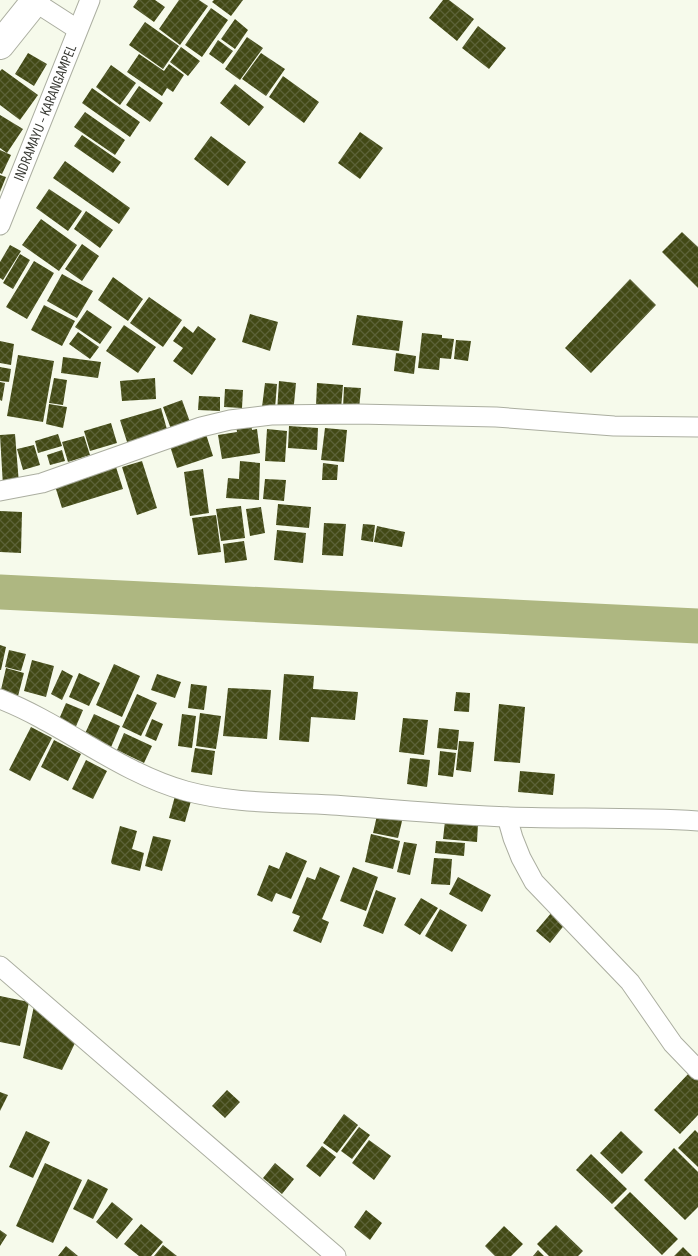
<svg xmlns="http://www.w3.org/2000/svg" width="698" height="1256" font-family="'Sofia Sans Condensed',sans-serif">
<style>
.lines{fill:none;stroke-linecap:round;stroke-linejoin:round}
.river{stroke:#aeb781;stroke-width:35}
.building{fill:url(#building-cross-hatch)}
.minor-casing{stroke:#abaea0;stroke-width:21}
.primary-casing{stroke:#abaea0;stroke-width:30}
.minor{stroke:#fff;stroke-width:19}
.primary{stroke:#fff;stroke-width:28}
.labels{text-anchor:middle;stroke-width:5;stroke-linejoin:round;paint-order:stroke}
.street-label{font-size:15px;fill:#393a34;stroke:#fff}
</style>
<defs>
<pattern id="building-cross-hatch" width="8" height="8" patternUnits="userSpaceOnUse" patternTransform="scale(1.25)"><rect width="8" height="8" fill="#424915"/><path d="M0 0l8 8M0 8l8-8" fill="none" stroke="#5c6238"/></pattern>
</defs>
<rect width="100%" height="100%" fill="#f6faeb"/>
<g class="lines">
<path class="river" d="M 0,592 L 698,626"/>
</g>
<path class="building" d="M 138,0 L 155,0 L 165,7 L 154,22 L 133,7 Z
M 179,0 L 199,0 L 208,6 L 180,45 L 159,29 Z
M 214,0 L 243,0 L 231,16 L 212,2 Z
M 443,0 L 449,0 L 474,19 L 457,41 L 429,18 Z
M 211,8 L 228,20 L 202,57 L 185,45 Z
M 235,19 L 248,30 L 235,49 L 221,39 Z
M 145,22 L 179,46 L 163,69 L 129,45 Z
M 478,26 L 506,48 L 489,69 L 462,48 Z
M 247,37 L 263,48 L 240,80 L 225,69 Z
M 218,40 L 233,51 L 223,64 L 209,54 Z
M 181,47 L 200,61 L 188,76 L 170,62 Z
M 28,53 L 47,64 L 34,86 L 15,74 Z
M 261,53 L 285,69 L 266,96 L 242,79 Z
M 139,54 L 164,71 L 169,64 L 184,75 L 173,92 L 167,88 L 162,96 L 127,72 Z
M 111,65 L 136,83 L 120,105 L 96,87 Z
M 2,69 L 38,95 L 20,120 L 0,105 L 0,71 Z
M 283,76 L 319,102 L 304,123 L 269,97 Z
M 235,84 L 264,107 L 249,126 L 220,103 Z
M 139,86 L 163,103 L 150,122 L 126,105 Z
M 92,88 L 140,122 L 130,137 L 82,103 Z
M 85,112 L 125,140 L 115,155 L 74,127 Z
M 0,115 L 23,129 L 7,153 L 0,148 Z
M 360,132 L 383,148 L 360,179 L 338,163 Z
M 82,135 L 121,162 L 113,173 L 74,146 Z
M 211,136 L 246,162 L 228,186 L 194,159 Z
M 0,150 L 11,155 L 2,174 L 0,173 Z
M 65,161 L 130,208 L 119,224 L 53,178 Z
M 0,175 L 6,177 L 0,192 Z
M 49,189 L 82,211 L 68,231 L 36,208 Z
M 86,211 L 113,230 L 100,248 L 74,229 Z
M 41,219 L 77,245 L 59,271 L 22,245 Z
M 682,232 L 698,247 L 698,288 L 662,252 Z
M 82,244 L 99,256 L 82,281 L 65,269 Z
M 10,245 L 21,251 L 3,280 L 0,278 L 0,262 Z
M 20,254 L 30,260 L 13,289 L 3,283 Z
M 34,261 L 54,273 L 27,319 L 6,307 Z
M 62,274 L 93,291 L 77,318 L 47,301 Z
M 113,277 L 143,299 L 128,321 L 98,300 Z
M 630,279 L 656,305 L 591,373 L 565,348 Z
M 149,297 L 182,320 L 163,347 L 130,323 Z
M 44,305 L 75,321 L 62,346 L 31,330 Z
M 87,310 L 112,327 L 100,344 L 75,327 Z
M 250,314 L 278,322 L 270,351 L 242,342 Z
M 357,315 L 403,321 L 399,351 L 352,345 Z
M 124,325 L 156,347 L 138,373 L 106,351 Z
M 184,326 L 193,333 L 198,326 L 216,339 L 192,375 L 173,361 L 183,348 L 173,341 Z
M 78,332 L 99,347 L 90,359 L 69,344 Z
M 422,333 L 442,335 L 442,338 L 454,339 L 451,359 L 440,358 L 439,370 L 418,368 Z
M 456,340 L 471,341 L 468,361 L 454,359 Z
M 0,341 L 14,344 L 11,365 L 0,363 Z
M 396,353 L 416,356 L 414,374 L 394,371 Z
M 18,355 L 54,361 L 43,422 L 7,416 Z
M 63,357 L 101,362 L 98,378 L 61,373 Z
M 0,367 L 11,369 L 9,382 L 0,381 Z
M 54,378 L 67,380 L 63,405 L 49,403 Z
M 155,378 L 156,399 L 122,401 L 120,381 Z
M 279,381 L 296,383 L 293,414 L 277,412 Z
M 0,382 L 5,383 L 2,401 L 0,400 Z
M 265,383 L 277,384 L 275,408 L 262,407 Z
M 317,383 L 343,385 L 341,409 L 316,406 Z
M 344,387 L 361,388 L 359,409 L 343,408 Z
M 225,389 L 243,390 L 242,408 L 224,407 Z
M 199,396 L 220,397 L 220,411 L 198,410 Z
M 182,400 L 190,422 L 171,429 L 163,407 Z
M 49,404 L 67,407 L 63,428 L 46,424 Z
M 161,408 L 168,433 L 128,445 L 120,420 Z
M 251,422 L 252,430 L 257,429 L 260,453 L 222,459 L 218,435 L 237,432 L 236,425 Z
M 111,423 L 117,443 L 90,451 L 84,431 Z
M 289,426 L 318,428 L 317,450 L 288,448 Z
M 325,428 L 347,430 L 344,462 L 321,460 Z
M 267,429 L 287,431 L 285,462 L 265,461 Z
M 205,431 L 213,456 L 177,468 L 169,443 Z
M 15,434 L 19,484 L 3,486 L 0,435 Z
M 58,434 L 62,446 L 38,453 L 35,441 Z
M 84,436 L 90,455 L 68,462 L 62,442 Z
M 34,445 L 40,465 L 23,470 L 17,449 Z
M 62,450 L 65,461 L 50,465 L 47,455 Z
M 142,461 L 157,508 L 137,515 L 122,467 Z
M 240,461 L 260,463 L 259,500 L 226,498 L 228,478 L 239,479 Z
M 323,463 L 338,465 L 337,480 L 322,480 Z
M 116,467 L 123,489 L 62,508 L 55,486 Z
M 203,469 L 209,513 L 190,516 L 184,472 Z
M 265,479 L 286,480 L 284,501 L 263,499 Z
M 278,504 L 311,507 L 309,528 L 276,525 Z
M 241,506 L 245,538 L 221,541 L 216,509 Z
M 261,507 L 265,533 L 250,536 L 246,509 Z
M 0,511 L 22,512 L 21,553 L 0,552 Z
M 216,515 L 221,552 L 198,555 L 192,518 Z
M 324,523 L 346,524 L 343,556 L 322,555 Z
M 363,524 L 375,525 L 373,542 L 361,540 Z
M 377,526 L 405,532 L 402,547 L 374,542 Z
M 277,530 L 306,533 L 303,563 L 274,560 Z
M 244,541 L 247,560 L 225,563 L 223,544 Z
M 0,645 L 6,647 L 1,670 L 0,670 Z
M 9,650 L 26,654 L 21,671 L 5,667 Z
M 32,660 L 54,666 L 46,697 L 24,691 Z
M 114,664 L 140,676 L 122,717 L 96,705 Z
M 6,668 L 24,673 L 17,700 L 0,694 Z
M 62,670 L 73,676 L 62,700 L 51,694 Z
M 79,673 L 100,683 L 89,706 L 69,697 Z
M 157,674 L 181,682 L 175,698 L 151,690 Z
M 284,674 L 314,676 L 313,689 L 358,692 L 355,720 L 311,717 L 309,742 L 279,740 Z
M 191,684 L 207,686 L 204,710 L 188,708 Z
M 228,688 L 271,690 L 267,739 L 223,736 Z
M 456,692 L 470,693 L 469,712 L 454,711 Z
M 137,694 L 157,703 L 141,736 L 122,727 Z
M 66,703 L 83,710 L 74,731 L 57,724 Z
M 499,704 L 525,707 L 520,763 L 494,761 Z
M 200,713 L 221,716 L 216,749 L 196,746 Z
M 94,714 L 120,726 L 109,752 L 82,740 Z
M 182,714 L 196,716 L 192,748 L 178,746 Z
M 403,718 L 428,720 L 424,755 L 399,752 Z
M 152,719 L 163,724 L 156,741 L 145,736 Z
M 31,727 L 52,738 L 30,781 L 9,770 Z
M 439,728 L 459,730 L 457,750 L 437,748 Z
M 124,733 L 152,746 L 144,763 L 117,750 Z
M 54,740 L 81,754 L 68,781 L 41,767 Z
M 459,741 L 474,742 L 471,772 L 456,770 Z
M 195,748 L 215,751 L 212,775 L 191,772 Z
M 440,751 L 456,753 L 453,777 L 438,775 Z
M 410,758 L 430,760 L 427,787 L 407,784 Z
M 86,760 L 107,771 L 93,799 L 72,789 Z
M 520,771 L 555,774 L 553,795 L 518,792 Z
M 175,796 L 191,801 L 185,822 L 169,818 Z
M 378,811 L 403,817 L 398,838 L 373,833 Z
M 445,821 L 478,824 L 477,842 L 443,839 Z
M 120,826 L 137,831 L 132,849 L 144,853 L 140,871 L 112,864 L 111,862 Z
M 371,834 L 400,841 L 393,869 L 365,862 Z
M 153,836 L 171,840 L 162,871 L 145,866 Z
M 436,841 L 465,843 L 464,856 L 435,853 Z
M 404,842 L 417,844 L 410,875 L 397,872 Z
M 286,852 L 307,861 L 291,899 L 276,893 L 272,902 L 257,895 L 269,865 L 279,869 Z
M 434,858 L 452,859 L 450,885 L 431,884 Z
M 320,867 L 340,876 L 322,919 L 329,922 L 321,943 L 293,931 L 300,916 L 292,913 L 307,877 L 315,880 Z
M 353,867 L 378,877 L 366,911 L 340,901 Z
M 458,877 L 491,895 L 482,912 L 449,894 Z
M 376,890 L 396,898 L 383,934 L 363,926 Z
M 421,898 L 438,908 L 420,935 L 404,925 Z
M 440,909 L 467,925 L 452,952 L 425,936 Z
M 552,912 L 566,923 L 550,943 L 536,931 Z
M 0,996 L 29,1002 L 20,1046 L 0,1042 Z
M 35,1001 L 76,1041 L 62,1070 L 23,1058 Z
M 690,1072 L 698,1080 L 698,1115 L 680,1134 L 654,1110 Z
M 227,1090 L 240,1102 L 225,1118 L 212,1106 Z
M 0,1092 L 8,1095 L 0,1111 Z
M 344,1114 L 358,1125 L 337,1153 L 323,1143 Z
M 359,1127 L 370,1135 L 352,1159 L 341,1151 Z
M 695,1130 L 698,1133 L 698,1167 L 678,1148 Z
M 26,1131 L 50,1142 L 33,1178 L 9,1167 Z
M 621,1131 L 643,1152 L 622,1174 L 600,1153 Z
M 369,1140 L 391,1156 L 374,1180 L 352,1163 Z
M 322,1146 L 336,1157 L 320,1177 L 306,1166 Z
M 674,1148 L 698,1172 L 698,1207 L 685,1220 L 644,1180 Z
M 591,1154 L 627,1189 L 612,1204 L 576,1170 Z
M 45,1163 L 82,1180 L 53,1243 L 16,1226 Z
M 275,1163 L 294,1179 L 282,1194 L 263,1178 Z
M 88,1179 L 108,1189 L 93,1219 L 73,1209 Z
M 630,1192 L 678,1239 L 662,1255 L 614,1208 Z
M 112,1202 L 133,1219 L 117,1239 L 96,1222 Z
M 366,1210 L 382,1223 L 370,1240 L 354,1227 Z
M 141,1224 L 163,1242 L 151,1256 L 139,1256 L 124,1244 Z
M 556,1225 L 583,1251 L 578,1256 L 549,1256 L 537,1244 Z
M 504,1226 L 523,1244 L 511,1256 L 495,1256 L 485,1246 Z
M 0,1230 L 7,1235 L 0,1246 Z
M 163,1245 L 177,1256 L 154,1256 Z
M 66,1246 L 78,1256 L 58,1256 Z
M 683,1247 L 692,1256 L 674,1256 Z
M 538,1250 L 544,1256 L 533,1256 Z"/>
<g class="lines">
<defs>
<g id="minor">
<path d="M 35,2 L 77,29"/>
<path id="s1" d="M 0,225 L 90,0"/>
<path d="M 0,491 L 42,483 L 201,427 L 230,420 L 271,415 L 357,414 L 496,417 L 614,426 L 698,427"/>
<path d="M 0,699 C 64,724 118,772 186,791 C 234,804 283,802 332,805 C 391,809 450,815 509,817 C 572,819 635,817 698,821"/>
<path d="M 507,817 L 513,838 L 521,858 L 534,882 L 630,982 L 673,1044 L 698,1070"/>
<path d="M 0,966 L 336,1256"/>
</g>
<path id="primary" d="M 0,45 L 36,0"/>
</defs>
<use href="#minor" class="minor-casing"/>
<use href="#primary" class="primary-casing"/>
<use href="#minor" class="minor"/>
<use href="#primary" class="primary"/>
</g>
<g class="labels">
<g class="street-label">
<text dy="5" stroke="none"><textPath href="#s1" startOffset="121">INDRAMAYU - KARANGAMPEL</textPath></text>
</g>
</g>
</svg>
